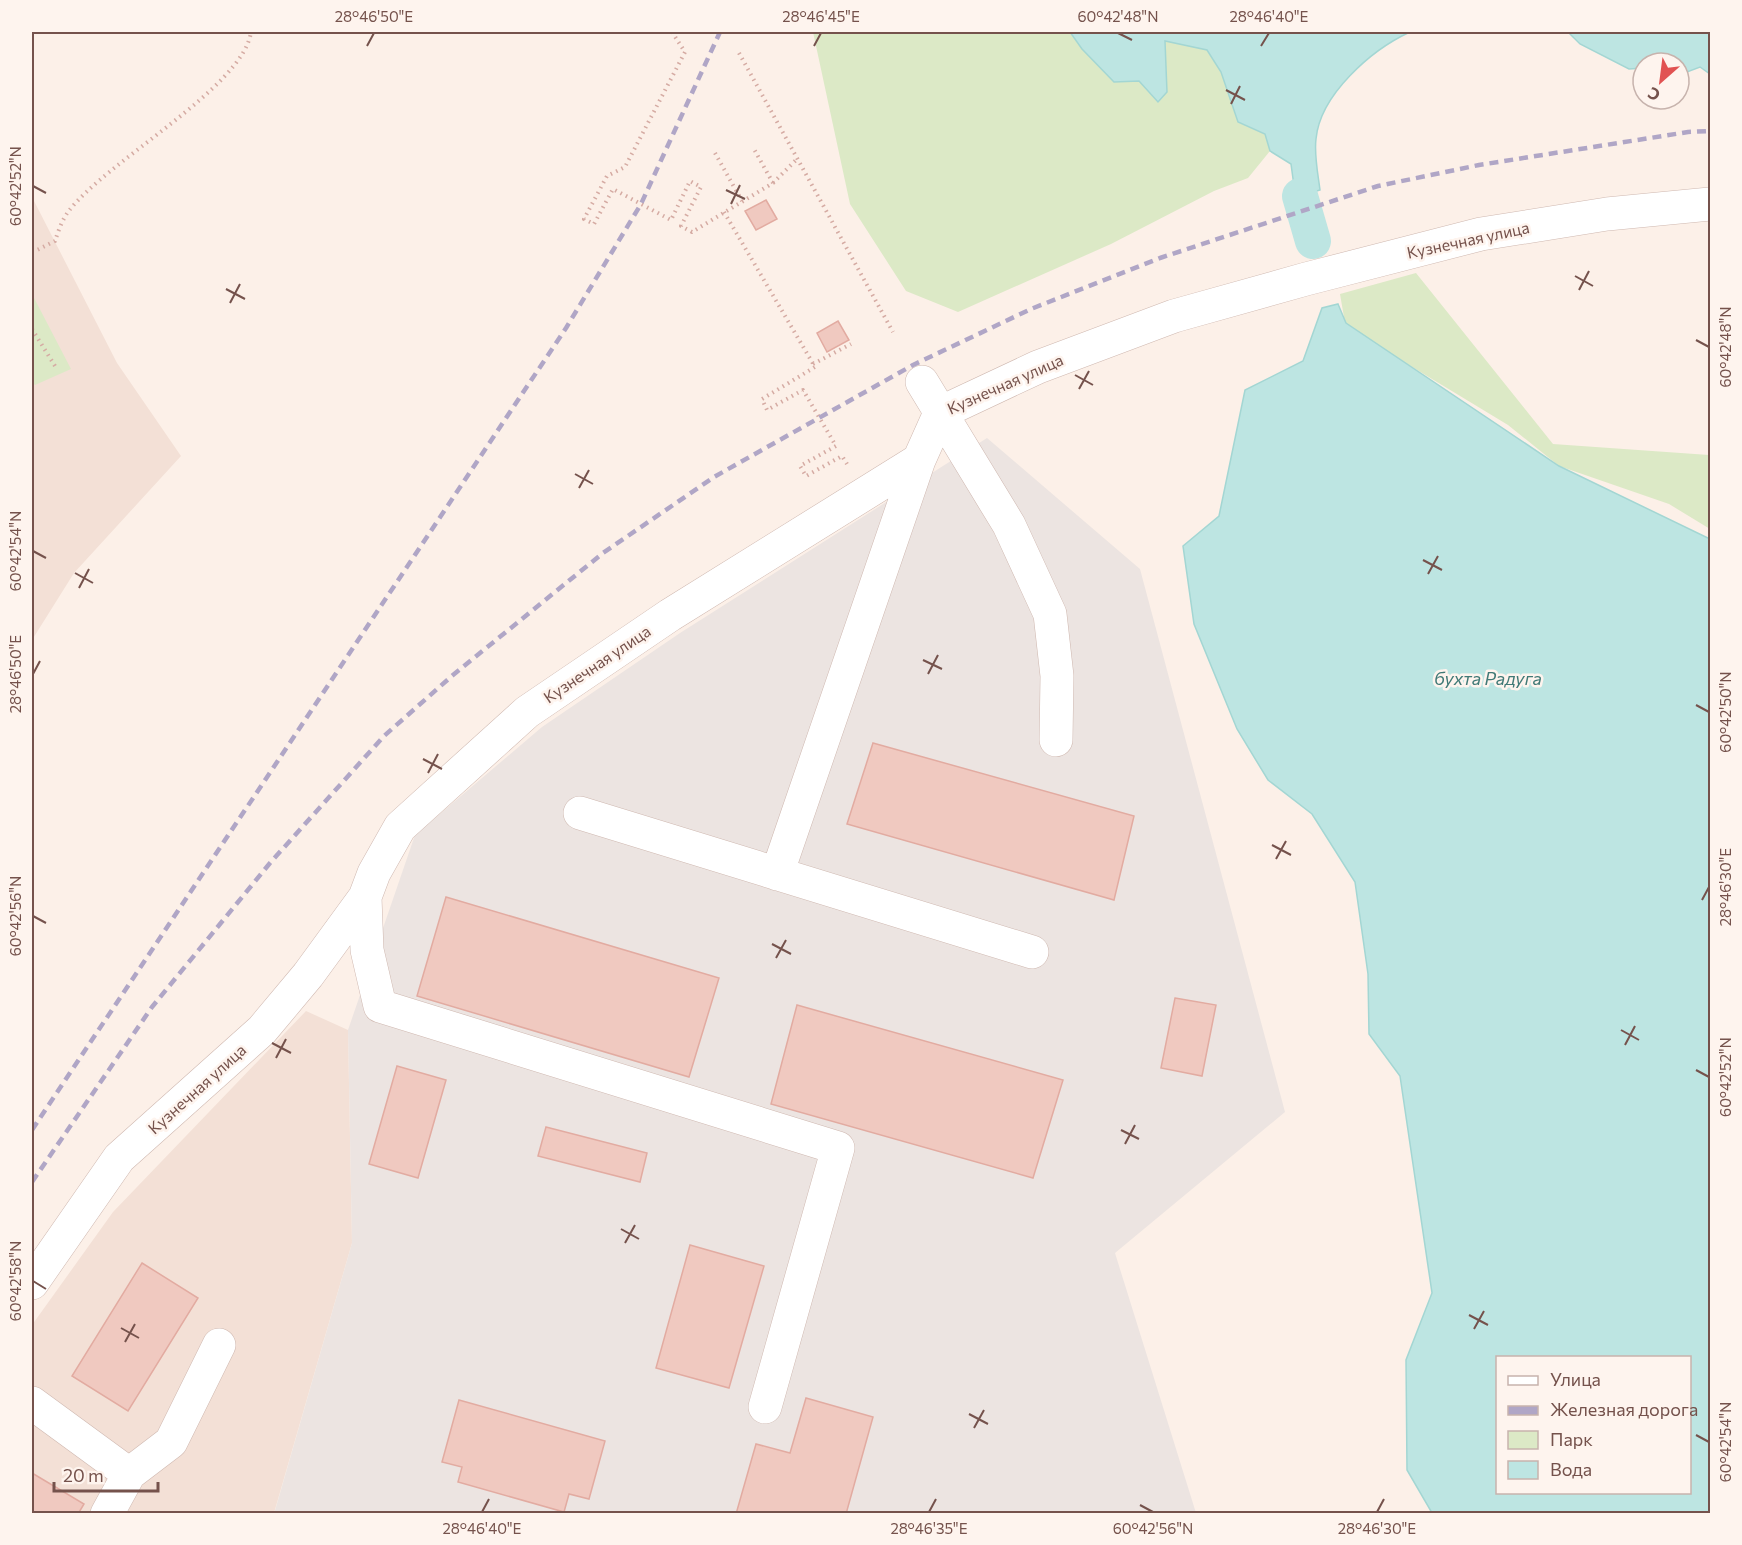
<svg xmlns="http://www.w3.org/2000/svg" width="1742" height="1545" font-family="Commissioner,sans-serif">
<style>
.residential{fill:#f3e0d6}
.industrial{fill:#ece4e1}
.green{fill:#dce9c6}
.water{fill:#bde5e2;stroke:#a3d6d3;stroke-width:1.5;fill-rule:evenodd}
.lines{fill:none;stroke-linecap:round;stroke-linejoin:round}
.canal{stroke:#bde5e2;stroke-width:36}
.building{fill:#f0c9c0;stroke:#e2aba1;stroke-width:1.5}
.minor-casing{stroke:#cfb8b0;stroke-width:34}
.path{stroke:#d5aba3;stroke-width:4;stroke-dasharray:1.5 4.5;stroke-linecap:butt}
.minor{stroke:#fff;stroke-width:33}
.rail{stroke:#b0a6c6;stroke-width:4.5;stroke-dasharray:9 6;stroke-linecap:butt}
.ticks{fill:none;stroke:#75524c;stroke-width:2}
.labels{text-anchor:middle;stroke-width:5;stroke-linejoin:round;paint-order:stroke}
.street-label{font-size:16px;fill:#75524c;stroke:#fef4ee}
.water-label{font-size:18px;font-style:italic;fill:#407976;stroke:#fef4ee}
.neatline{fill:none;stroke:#75524c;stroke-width:2}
.ticks-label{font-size:15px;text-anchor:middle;fill:#75524c}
</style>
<rect width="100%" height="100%" fill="#fcf0e8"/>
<path class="residential" d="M 32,197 L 117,363 L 181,456 L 74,573 L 32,640 Z
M 306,1011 L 348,1030 L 352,1243 L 274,1513 L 32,1514 L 32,1325 L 113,1212 Z"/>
<path class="industrial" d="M 987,438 L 1140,569 L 1285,1112 L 1115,1253 L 1196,1513 L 274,1514 L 352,1243 L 348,1030 L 415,835 L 542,727 L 680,633 Z"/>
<path class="green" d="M 813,32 L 1070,32 C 1092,62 1133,79 1167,92 L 1165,40 L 1207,50 L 1221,72 L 1238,122 L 1265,134 L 1270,151 L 1248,178 L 1214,191 L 1111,244 L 958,312 L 906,291 L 850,204 Z
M 1416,273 L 1553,444 L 1709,455 L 1710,529 L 1669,504 L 1559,466 L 1508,425 L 1399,359 L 1345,323 L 1340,294 Z
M 32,294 L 71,369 L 35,385 L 32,382 Z"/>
<path class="water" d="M 1070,32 L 1410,32 C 1371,50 1320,95 1316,139 C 1314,155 1318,174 1320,190 L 1300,196 L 1294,186 L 1291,164 L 1270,151 L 1265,134 L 1238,122 L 1221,72 L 1207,50 L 1165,41 L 1167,92 L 1158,102 L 1139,81 L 1114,82 L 1082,49 Z
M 1568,32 L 1710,32 L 1710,74 L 1700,67 L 1679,75 L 1679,63 L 1643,63 L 1643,68 L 1629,69 L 1580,44 Z
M 1338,304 L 1346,323 L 1559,466 L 1710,539 L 1710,1513 L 1432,1513 L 1407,1470 L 1406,1360 L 1432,1293 L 1400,1076 L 1369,1034 L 1368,974 L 1355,882 L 1312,814 L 1268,780 L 1237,729 L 1194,624 L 1183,546 L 1219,516 L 1245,390 L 1303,361 L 1322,308 ZM 1498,1358 L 1690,1358 L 1690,1492 L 1498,1492 Z"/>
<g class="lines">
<path class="canal" d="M 1300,196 L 1313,241"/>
</g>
<path class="building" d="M 766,200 L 777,219 L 756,230 L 745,211 Z
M 838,321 L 849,340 L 827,352 L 817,333 Z
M 873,743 L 1134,816 L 1114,900 L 847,824 Z
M 446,897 L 719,978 L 689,1077 L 417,996 Z
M 1175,998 L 1216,1005 L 1202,1076 L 1161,1068 Z
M 797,1005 L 1063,1080 L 1033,1178 L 771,1104 Z
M 397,1066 L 446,1080 L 418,1178 L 369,1164 Z
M 546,1127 L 647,1153 L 640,1182 L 538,1156 Z
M 690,1245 L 764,1266 L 729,1388 L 656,1368 Z
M 142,1263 L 198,1298 L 128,1411 L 72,1376 Z
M 806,1398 L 873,1417 L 846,1514 L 736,1514 L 756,1444 L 790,1453 Z
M 459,1400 L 605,1441 L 589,1499 L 569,1494 L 564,1512 L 458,1482 L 462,1467 L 442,1462 Z
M 32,1473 L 84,1504 L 78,1514 L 32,1514 Z"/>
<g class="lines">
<defs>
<path id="minor" d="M 922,382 L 1009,525 L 1050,614 L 1057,676 L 1056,740
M 580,813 L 1032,952
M 777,874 L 919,460
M 365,897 L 367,950 L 380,1006 L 838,1148 L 765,1407
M 32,1283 L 119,1158 L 262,1030 L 308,975 L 365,897 L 374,873 L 400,827 L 527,712 L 670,615 L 919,460 L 940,413 L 1038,367 L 1174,316 L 1306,279 L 1481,234 L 1607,214 L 1710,204
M 32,1403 L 129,1474
M 107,1514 L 129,1474 L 171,1442 L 219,1345"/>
</defs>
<use href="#minor" class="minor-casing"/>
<path class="path" d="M 672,32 L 685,52 L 625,167 L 607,176 L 584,219 L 594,224 L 613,189 L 671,220 L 690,181 L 701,187 L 681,226 L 692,232 L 773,183 L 754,149
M 739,53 L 893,332
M 715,153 L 742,201
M 773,183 L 797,159
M 724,212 L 815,367 L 762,399 L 767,410 L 803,390 L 836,446 L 800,466 L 806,476 L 842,456 L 847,464
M 32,249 L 37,250 L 55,241 C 58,232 62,220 68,212 C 106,161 243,88 251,32
M 32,329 L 55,366
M 813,364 L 851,344"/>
<use href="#minor" class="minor"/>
<path class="rail" d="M 32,1130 L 566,328 L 641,204 L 720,32
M 32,1182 L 152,1007 L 270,863 L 384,736 L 453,675 L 603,553 L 714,477 L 913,365 L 1031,309 L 1160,258 L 1378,186 L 1479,165 L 1688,132 L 1710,131"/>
</g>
<path class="ticks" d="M 1118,33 L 1132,40M 367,46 L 374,33M 814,46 L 821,33M 1261,46 L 1269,33M 1226,90 L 1245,100M 1231,104 L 1240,86M 33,186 L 46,193M 726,190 L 745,199M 731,204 L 740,185M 1575,276 L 1593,286M 226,289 L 245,299M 1579,290 L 1589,271M 230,303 L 240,284M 1696,340 L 1709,347M 1075,375 L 1093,385M 1079,389 L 1089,371M 575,474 L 593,484M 579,488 L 589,470M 33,551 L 46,558M 1423,560 L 1442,570M 75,573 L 93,583M 1428,574 L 1438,556M 79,588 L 89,569M 923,660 L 942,669M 33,674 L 40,661M 928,674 L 938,655M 1696,705 L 1709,712M 423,759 L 442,769M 428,773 L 438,754M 1272,845 L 1291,855M 1276,859 L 1286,841M 1702,900 L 1709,887M 33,916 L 46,923M 772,944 L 791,954M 776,958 L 786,940M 1621,1030 L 1639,1040M 272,1043 L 291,1053M 1625,1045 L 1635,1026M 276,1058 L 286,1039M 1696,1070 L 1709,1077M 1121,1130 L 1139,1139M 1125,1144 L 1135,1125M 621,1229 L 639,1239M 625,1243 L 635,1225M 33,1281 L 46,1289M 1469,1315 L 1488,1325M 121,1328 L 139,1338M 1474,1329 L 1484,1311M 125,1342 L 135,1324M 969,1414 L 988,1424M 974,1428 L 984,1410M 1696,1435 L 1709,1442M 1140,1505 L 1153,1512M 482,1512 L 489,1499M 929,1512 L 936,1499M 1377,1512 L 1384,1499"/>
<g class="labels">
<g class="street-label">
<text transform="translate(1468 240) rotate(-12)" y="6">Кузнечная улица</text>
<text transform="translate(1005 384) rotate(-24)" y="6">Кузнечная улица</text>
<text transform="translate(597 664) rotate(-34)" y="6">Кузнечная улица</text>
<text transform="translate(197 1089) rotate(-42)" y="6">Кузнечная улица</text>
</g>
<g class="water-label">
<text x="1488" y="685">бухта Радуга</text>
</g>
</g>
<rect width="1742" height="1545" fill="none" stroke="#fef4ee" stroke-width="66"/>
<rect x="1496" y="1356" width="195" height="138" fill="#fef4ee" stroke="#c7b3ad" stroke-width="1.5"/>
<rect x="1508" y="1376" width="30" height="9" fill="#ffffff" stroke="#c7b3ad" stroke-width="1.5"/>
<text x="1550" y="1386" font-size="18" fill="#75524c">Улица</text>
<rect x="1508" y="1406" width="30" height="9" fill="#b0a6c6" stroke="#c7b3ad" stroke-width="1.5"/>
<text x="1550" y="1416" font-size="18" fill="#75524c">Железная дорога</text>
<rect x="1508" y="1431" width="30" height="18" fill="#dce9c6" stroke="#c7b3ad" stroke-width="1.5"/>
<text x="1550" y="1446" font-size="18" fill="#75524c">Парк</text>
<rect x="1508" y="1461" width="30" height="18" fill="#bde5e2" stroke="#c7b3ad" stroke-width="1.5"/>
<text x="1550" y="1476" font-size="18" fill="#75524c">Вода</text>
<g transform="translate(1661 81) rotate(208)"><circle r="28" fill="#fef4ee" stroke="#c7b3ad" stroke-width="1.5"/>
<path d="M0-4.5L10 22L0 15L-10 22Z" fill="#e15252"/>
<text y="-9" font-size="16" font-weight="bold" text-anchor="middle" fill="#75524c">С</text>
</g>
<path d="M54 1482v9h104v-9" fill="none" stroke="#75524c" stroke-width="3"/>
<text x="63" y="1482" font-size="18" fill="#75524c" stroke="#fef4ee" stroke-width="4.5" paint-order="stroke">20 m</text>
<rect x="33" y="33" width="1676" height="1479" class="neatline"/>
<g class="ticks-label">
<text x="374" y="22">28°46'50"E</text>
<text x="821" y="22">28°46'45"E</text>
<text x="1118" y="22">60°42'48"N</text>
<text x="1269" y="22">28°46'40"E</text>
<text transform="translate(16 186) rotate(-90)" y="5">60°42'52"N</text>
<text transform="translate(1726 347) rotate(-90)" y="5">60°42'48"N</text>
<text transform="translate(16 551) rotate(-90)" y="5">60°42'54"N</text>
<text transform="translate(16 674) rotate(-90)" y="5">28°46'50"E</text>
<text transform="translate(1726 712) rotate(-90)" y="5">60°42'50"N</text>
<text transform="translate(1726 887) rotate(-90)" y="5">28°46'30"E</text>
<text transform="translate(16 916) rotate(-90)" y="5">60°42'56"N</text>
<text transform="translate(1726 1077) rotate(-90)" y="5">60°42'52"N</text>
<text transform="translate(16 1281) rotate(-90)" y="5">60°42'58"N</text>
<text transform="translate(1726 1442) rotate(-90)" y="5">60°42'54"N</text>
<text x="482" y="1534">28°46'40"E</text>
<text x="929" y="1534">28°46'35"E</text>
<text x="1153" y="1534">60°42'56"N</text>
<text x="1377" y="1534">28°46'30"E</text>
</g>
</svg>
